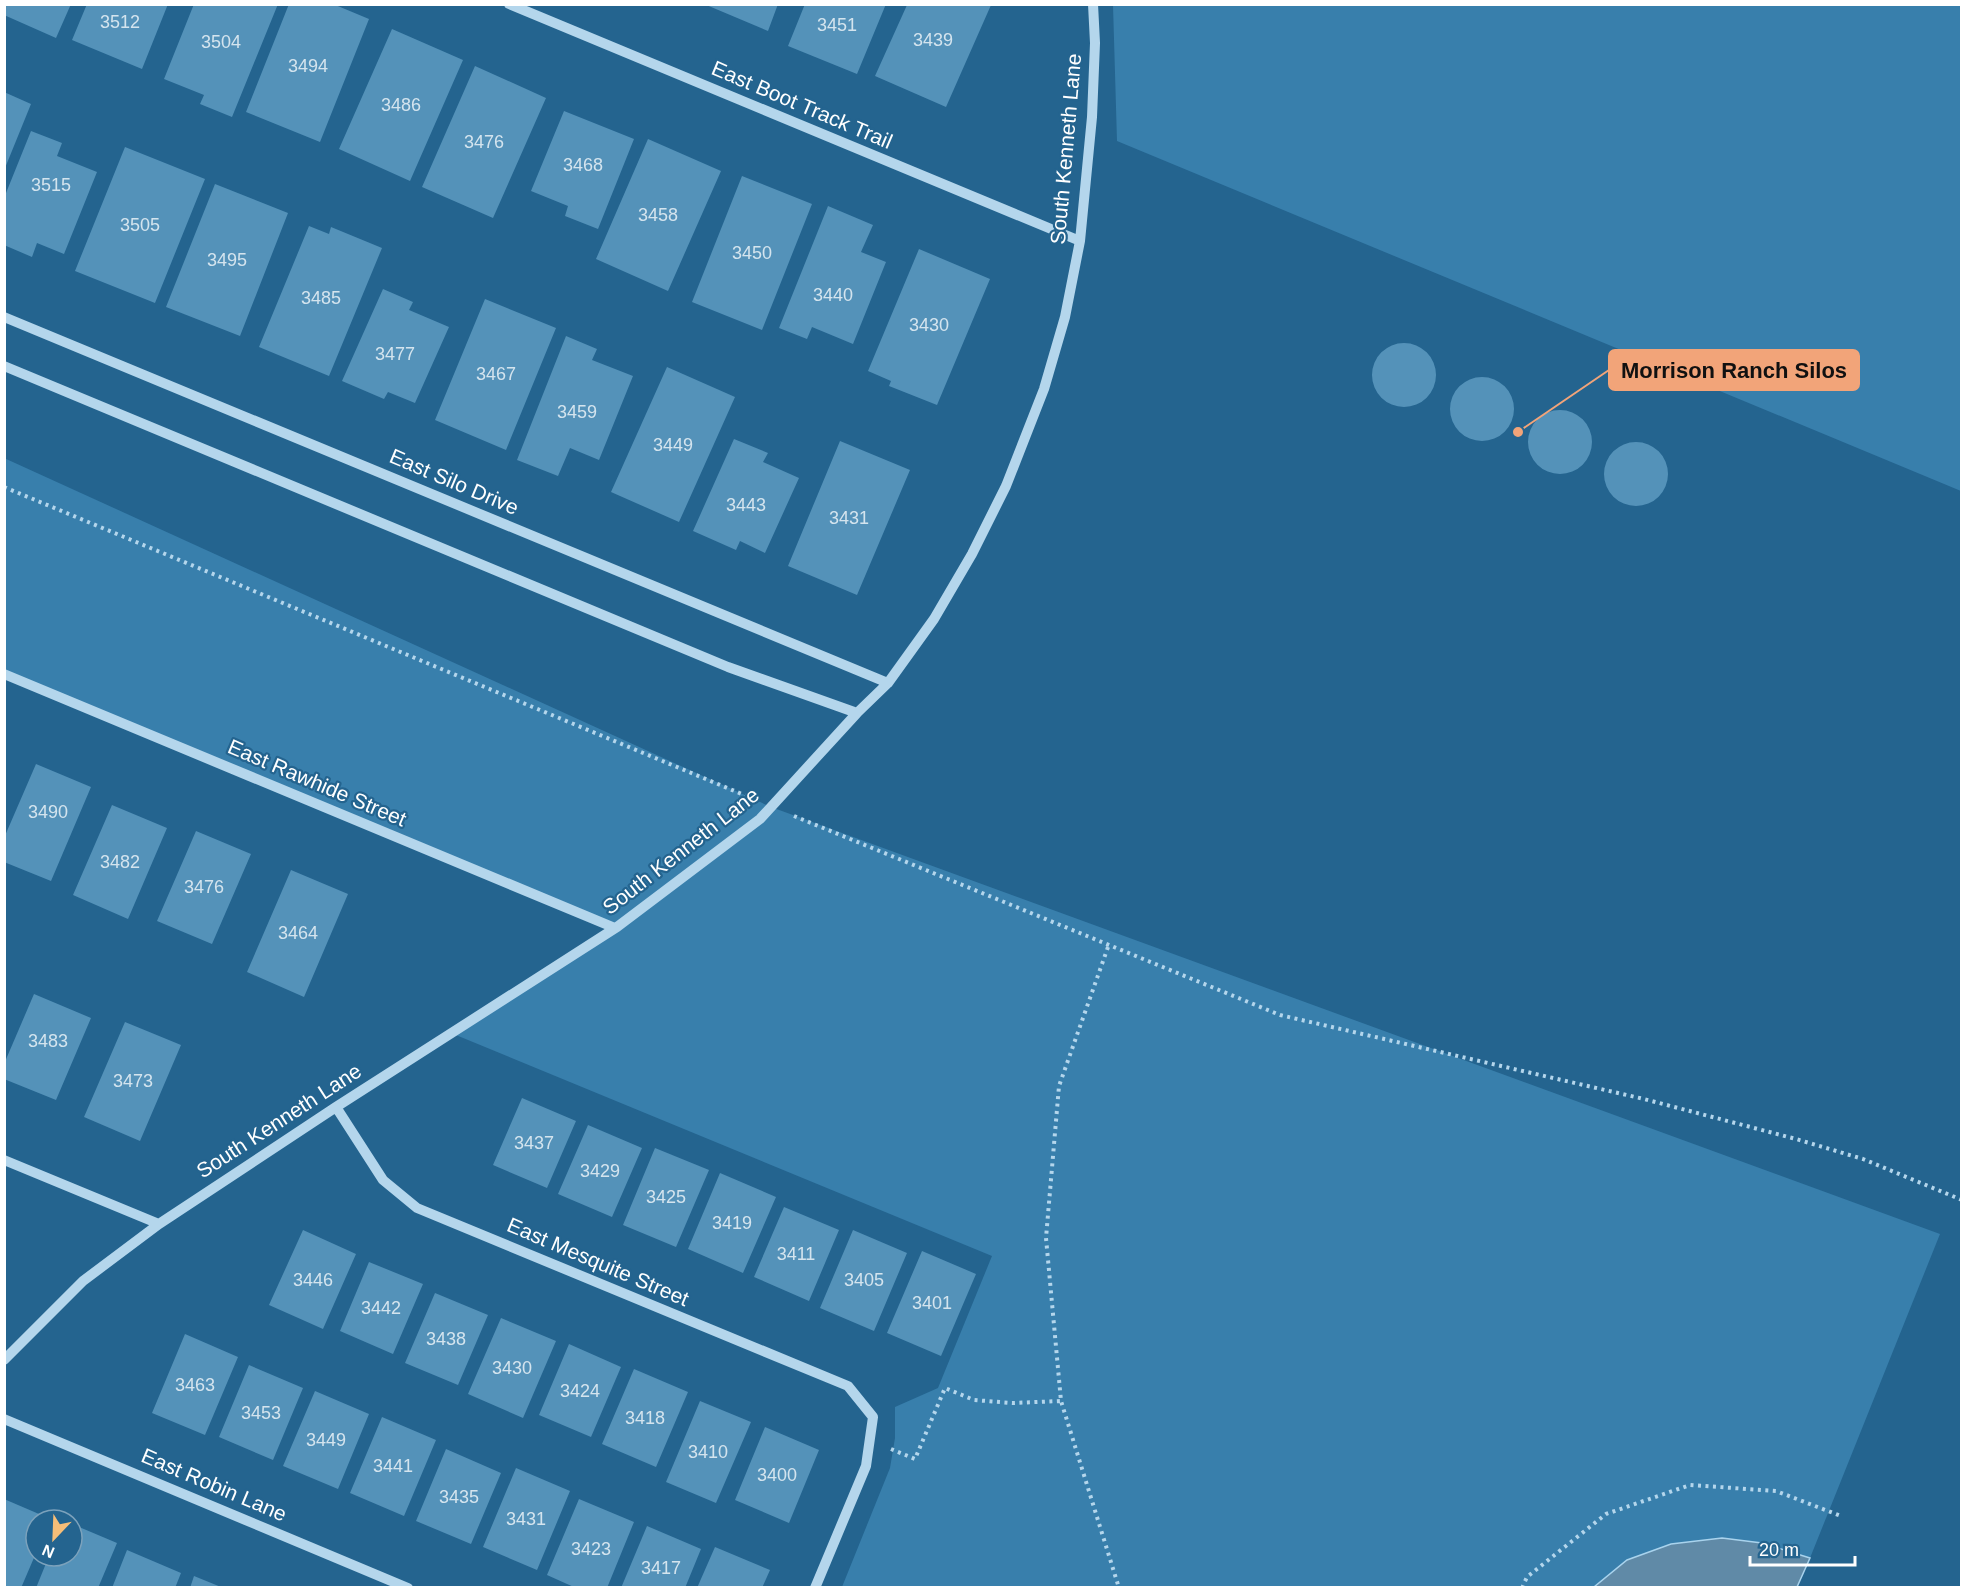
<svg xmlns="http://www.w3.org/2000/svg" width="1966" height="1592" font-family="Helvetica,sans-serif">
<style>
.green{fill:#387fac}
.water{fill:#608aa7;stroke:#a9d3ed;stroke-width:1.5}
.building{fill:#5492b9}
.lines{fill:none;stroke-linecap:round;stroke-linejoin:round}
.path{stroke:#b4d6ec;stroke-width:4;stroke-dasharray:3 4.5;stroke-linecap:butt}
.minor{stroke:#b4d6ec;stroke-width:10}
.labels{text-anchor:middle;stroke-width:4.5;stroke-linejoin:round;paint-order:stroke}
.number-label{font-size:18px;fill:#d4e4ee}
.street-label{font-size:21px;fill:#fff;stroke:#24648f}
.leader{fill:none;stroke:#f2a479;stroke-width:2}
.callout-dot{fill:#f2a479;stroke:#24648f;stroke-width:2}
.callout{fill:#f2a479;stroke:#f2a479;stroke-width:2}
.callout-label{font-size:22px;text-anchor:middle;font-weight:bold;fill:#111}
</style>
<rect width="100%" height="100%" fill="#24648f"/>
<path class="green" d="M 1113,5 L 1961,5 L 1961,491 L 1117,141 Z
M 4,458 L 771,807 L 1940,1234 L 1810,1558 L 1762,1543 L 1722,1538 L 1671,1544 L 1627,1560 L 1594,1588 L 842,1587 L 890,1468 L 895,1438 L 895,1407 L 938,1388 L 992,1256 L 451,1033 L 616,927 L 5,673 Z"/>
<path class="water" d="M 1722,1538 L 1762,1543 L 1810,1558 L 1797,1587 L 1594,1587 L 1627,1560 L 1671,1544 Z"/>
<path class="building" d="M 4,4 L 71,4 L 56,38 L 4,15 Z
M 87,4 L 168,4 L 142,69 L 72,40 Z
M 194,4 L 278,4 L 232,117 L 200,104 L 204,95 L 164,79 Z
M 289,4 L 333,4 L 369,19 L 320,142 L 246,112 Z
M 704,4 L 778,4 L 768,31 Z
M 805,4 L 886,4 L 857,74 L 788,46 Z
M 907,5 L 991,5 L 946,107 L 875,76 Z
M 392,29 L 463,60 L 410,181 L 339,149 Z
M 475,66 L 546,98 L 493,218 L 422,187 Z
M 4,92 L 31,104 L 5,168 L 4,168 Z
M 564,111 L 634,139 L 598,229 L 565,216 L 568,206 L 531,191 Z
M 31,131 L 62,143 L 57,156 L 97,172 L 64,254 L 37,243 L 32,257 L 4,245 L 4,198 Z
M 648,139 L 721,171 L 668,291 L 596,259 Z
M 125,147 L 205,179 L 155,303 L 75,271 Z
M 742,176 L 812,204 L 762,330 L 692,302 Z
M 215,184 L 288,213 L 240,336 L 166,307 Z
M 828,206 L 873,225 L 861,252 L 886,262 L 853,344 L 812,327 L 807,339 L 779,328 Z
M 309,226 L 329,234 L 331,227 L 382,248 L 329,376 L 259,347 Z
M 919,249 L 990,279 L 937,405 L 889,386 L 891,381 L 868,371 Z
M 383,289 L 413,302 L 409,310 L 449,327 L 415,403 L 388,392 L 384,399 L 342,381 Z
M 485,299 L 556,328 L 506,450 L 435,420 Z
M 566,336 L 597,349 L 592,360 L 633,376 L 599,460 L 570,448 L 558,476 L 517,460 Z
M1372 375a32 32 0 1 1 64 0a32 32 0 1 1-64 0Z
M 667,367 L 735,397 L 679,522 L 611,492 Z
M1450 409a32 32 0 1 1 64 0a32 32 0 1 1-64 0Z
M1528 442a32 32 0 1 1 64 0a32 32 0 1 1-64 0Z
M 734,439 L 768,453 L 763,462 L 799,478 L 765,553 L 740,541 L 736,550 L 693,531 Z
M 840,441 L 910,470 L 857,595 L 788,566 Z
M1604 474a32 32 0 1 1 64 0a32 32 0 1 1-64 0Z
M 36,764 L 91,787 L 51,881 L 4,862 L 4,838 Z
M 112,805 L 167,828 L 128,919 L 73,895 Z
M 196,831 L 251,854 L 212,944 L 157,921 Z
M 291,870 L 348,894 L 304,997 L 247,972 Z
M 34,994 L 91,1018 L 56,1100 L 4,1079 L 4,1064 Z
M 125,1022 L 181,1045 L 140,1141 L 84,1117 Z
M 522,1098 L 576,1121 L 547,1188 L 493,1165 Z
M 588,1125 L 642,1148 L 612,1217 L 558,1194 Z
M 655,1148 L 709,1170 L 676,1247 L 623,1225 Z
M 720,1173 L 776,1197 L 743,1273 L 688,1249 Z
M 784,1207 L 839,1230 L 809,1301 L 754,1277 Z
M 303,1230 L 356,1254 L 323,1329 L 269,1305 Z
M 853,1230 L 907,1253 L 874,1331 L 820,1308 Z
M 922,1251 L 976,1274 L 941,1356 L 887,1333 Z
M 369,1262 L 423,1284 L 393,1354 L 340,1331 Z
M 435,1293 L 488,1315 L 458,1385 L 405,1363 Z
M 501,1318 L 556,1341 L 523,1418 L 468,1394 Z
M 185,1334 L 238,1357 L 205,1435 L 152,1413 Z
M 569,1344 L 621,1367 L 591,1437 L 539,1415 Z
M 249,1365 L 303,1388 L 273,1460 L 219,1437 Z
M 634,1369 L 688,1392 L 656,1467 L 602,1444 Z
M 315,1391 L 369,1414 L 338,1489 L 283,1466 Z
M 700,1401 L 751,1422 L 716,1503 L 666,1482 Z
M 382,1417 L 436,1440 L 404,1516 L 350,1493 Z
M 765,1427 L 819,1450 L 789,1523 L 735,1500 Z
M 446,1449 L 501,1473 L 471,1544 L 416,1521 Z
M 516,1468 L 570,1491 L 537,1570 L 483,1547 Z
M 4,1499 L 53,1520 L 36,1520 L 36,1553 L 21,1588 L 4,1588 Z
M 579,1499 L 634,1522 L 607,1588 L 576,1588 L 547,1575 Z
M 72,1524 L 117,1543 L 98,1588 L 36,1588 L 49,1556 L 72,1556 Z
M 647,1526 L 701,1549 L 685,1588 L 621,1588 Z
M 715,1547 L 770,1570 L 762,1588 L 697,1588 Z
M 127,1550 L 181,1573 L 175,1588 L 112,1588 Z
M 194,1576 L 221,1587 L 221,1588 L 190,1588 Z"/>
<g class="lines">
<path class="path" d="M 4,487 L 749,797
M 794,816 L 1280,1015 L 1644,1099 L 1796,1139 L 1863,1159 L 1962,1200
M 1108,947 L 1059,1086 L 1046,1238 L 1061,1401 L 1119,1588
M 891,1449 L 915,1459 L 945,1388 L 974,1400 L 1012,1403 L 1061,1401
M 1522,1588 L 1527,1577 L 1606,1514 L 1690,1485 L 1776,1491 L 1841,1516"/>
<path class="minor" d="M 509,4 L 1080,241
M 4,317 L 888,683
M 4,366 L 728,667 L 857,713
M 4,674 L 615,928
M 336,1107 L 383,1180 L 417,1208 L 848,1386 L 873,1417 L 866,1466 L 815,1588
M 4,1160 L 159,1224
M 4,1360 L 83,1281 L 159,1224 L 336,1107 L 617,927 L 760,819 L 857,713 L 888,683 L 934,619 L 972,554 L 1006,486 L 1044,389 L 1065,317 L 1080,241 L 1092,117 L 1095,43 L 1093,4
M 4,1419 L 408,1588"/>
</g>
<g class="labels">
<g class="number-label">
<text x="120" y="28">3512</text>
<text x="837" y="31">3451</text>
<text x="933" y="46">3439</text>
<text x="221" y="48">3504</text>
<text x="308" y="72">3494</text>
<text x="401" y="111">3486</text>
<text x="484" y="148">3476</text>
<text x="583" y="171">3468</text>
<text x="51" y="191">3515</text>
<text x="658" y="221">3458</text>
<text x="140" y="231">3505</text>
<text x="752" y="259">3450</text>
<text x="227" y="266">3495</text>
<text x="833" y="301">3440</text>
<text x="321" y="304">3485</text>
<text x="929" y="331">3430</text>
<text x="395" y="360">3477</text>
<text x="496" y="380">3467</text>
<text x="577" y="418">3459</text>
<text x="673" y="451">3449</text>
<text x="746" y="511">3443</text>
<text x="849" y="524">3431</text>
<text x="48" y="818">3490</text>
<text x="120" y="868">3482</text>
<text x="204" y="893">3476</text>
<text x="298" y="939">3464</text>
<text x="48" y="1047">3483</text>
<text x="133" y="1087">3473</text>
<text x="534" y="1149">3437</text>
<text x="600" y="1177">3429</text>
<text x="666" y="1203">3425</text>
<text x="732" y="1229">3419</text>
<text x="796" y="1260">3411</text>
<text x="313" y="1286">3446</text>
<text x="864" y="1286">3405</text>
<text x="932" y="1309">3401</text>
<text x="381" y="1314">3442</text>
<text x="446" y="1345">3438</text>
<text x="512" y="1374">3430</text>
<text x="195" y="1391">3463</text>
<text x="580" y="1397">3424</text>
<text x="261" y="1419">3453</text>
<text x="645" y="1424">3418</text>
<text x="326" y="1446">3449</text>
<text x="708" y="1458">3410</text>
<text x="393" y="1472">3441</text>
<text x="777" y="1481">3400</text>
<text x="459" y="1503">3435</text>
<text x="526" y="1525">3431</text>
<text x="591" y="1555">3423</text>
<text x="661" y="1574">3417</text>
</g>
<g class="street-label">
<text transform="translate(802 105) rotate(23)" y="7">East Boot Track Trail</text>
<text transform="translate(1066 149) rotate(-85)" y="7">South Kenneth Lane</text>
<text transform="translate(454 482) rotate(23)" y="7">East Silo Drive</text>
<text transform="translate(317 783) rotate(23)" y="7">East Rawhide Street</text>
<text transform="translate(681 851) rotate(-38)" y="7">South Kenneth Lane</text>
<text transform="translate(279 1121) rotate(-33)" y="7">South Kenneth Lane</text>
<text transform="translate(598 1262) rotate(23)" y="7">East Mesquite Street</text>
<text transform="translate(214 1485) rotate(23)" y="7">East Robin Lane</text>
</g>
</g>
<path class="leader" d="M1518 432L1609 370"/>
<circle class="callout-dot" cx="1518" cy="432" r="6"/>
<rect class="callout" x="1609" y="350" width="250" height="40" rx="6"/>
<g class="callout-label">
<text x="1734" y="378">Morrison Ranch Silos</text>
</g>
<rect width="1966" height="1592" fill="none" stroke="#ffffff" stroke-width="12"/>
<g transform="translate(54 1538) rotate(203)"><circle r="28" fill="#24648f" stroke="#7ca2bc" stroke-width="1.5"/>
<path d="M0-4.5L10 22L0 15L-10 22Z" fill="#f6be78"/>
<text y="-9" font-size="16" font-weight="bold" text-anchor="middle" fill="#ffffff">N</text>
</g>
<path d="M1750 1556v9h105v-9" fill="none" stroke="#ffffff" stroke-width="3"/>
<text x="1759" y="1556" font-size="18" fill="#ffffff" stroke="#24648f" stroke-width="4.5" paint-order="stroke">20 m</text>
</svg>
